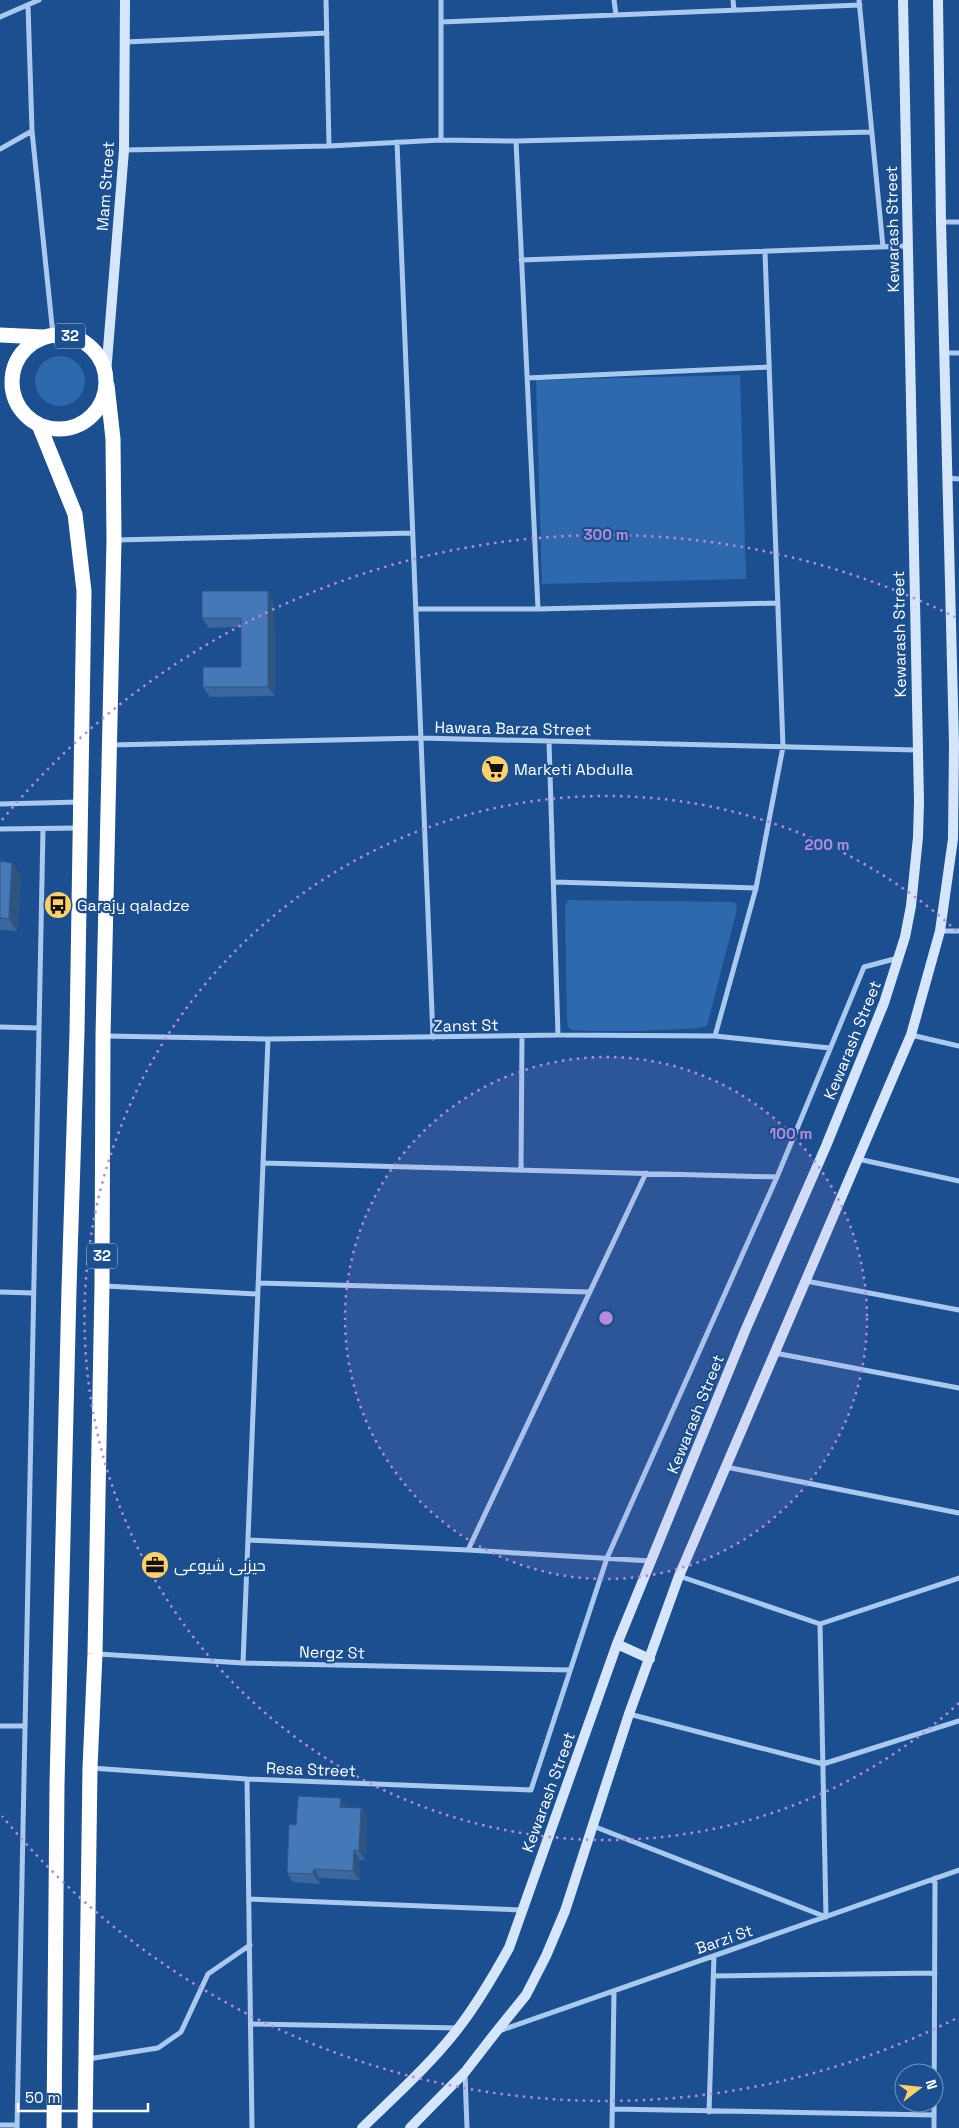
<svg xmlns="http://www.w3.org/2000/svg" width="959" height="2128" font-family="'Space Grotesk',Cairo,sans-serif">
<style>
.green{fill:#2e69ad}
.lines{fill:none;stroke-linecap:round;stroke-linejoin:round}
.street{stroke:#a9c9ee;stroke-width:5}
.secondary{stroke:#d6e6fa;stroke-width:10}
.highway{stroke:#fff;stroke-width:15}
.wall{fill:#3a679d}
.shaded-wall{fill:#305480}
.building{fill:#4478b7;stroke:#305480}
.ring{fill:none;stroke:#b68bdc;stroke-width:2.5;stroke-dasharray:2.5 5}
.labels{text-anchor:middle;stroke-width:4.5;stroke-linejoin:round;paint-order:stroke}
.shield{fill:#1b4f8f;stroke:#bbcadd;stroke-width:1}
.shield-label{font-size:15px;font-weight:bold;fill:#fff}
.street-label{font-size:16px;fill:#fff;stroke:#1b4f8f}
.poi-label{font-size:16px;fill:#fff;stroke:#1b4f8f;text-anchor:start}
.centre{fill:#b68bdc;stroke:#1b4f8f;stroke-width:2.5}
.ring-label{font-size:15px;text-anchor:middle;font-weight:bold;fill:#b68bdc;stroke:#1b4f8f;stroke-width:4.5;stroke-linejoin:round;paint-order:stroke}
</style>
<rect width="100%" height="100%" fill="#1b4f8f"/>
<path class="green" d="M35 381a25 25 0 1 1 50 0a25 25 0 1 1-50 0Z
M 740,375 L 746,579 L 542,584 L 536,380 Z
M 568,900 L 734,902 L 737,905 L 736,913 L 707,1026 C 700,1031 586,1032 571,1030 L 568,1027 L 567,1019 L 565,906 Z"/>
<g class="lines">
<path class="street" d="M 326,0 L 329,146
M 614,0 L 616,15
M 733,0 L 734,10
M 859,0 L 883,247
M 28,5 L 32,131 L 53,335
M 0,17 L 39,0
M 441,22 L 860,5
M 125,42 L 327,33
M 441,140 L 441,0
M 516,141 L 538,609
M 397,142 L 433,1038
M 0,149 L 32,131
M 124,150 L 329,146 L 441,140 L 516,141 L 871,132
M 941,222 L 959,222
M 521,260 L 907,246
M 944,353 L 959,353
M 527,378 L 768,367
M 947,478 L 959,479
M 115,540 L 413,533
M 416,609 L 538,609 L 778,603
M 549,741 L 558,1035
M 110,745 L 421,738 L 916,750
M 0,804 L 79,802
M 0,829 L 79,828
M 554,882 L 756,888
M 940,931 L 959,931
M 0,1027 L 39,1028
M 911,1035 L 959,1046
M 106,1036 L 268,1039 L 558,1035 L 715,1036 L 830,1048
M 715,1036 L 756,888 L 783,747 L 765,252
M 858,1159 L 959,1181
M 263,1163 L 777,1177
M 521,1169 L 522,1036
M 806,1281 L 959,1310
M 258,1283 L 589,1292
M 105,1286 L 257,1294
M 0,1292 L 33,1293
M 775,1353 L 959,1388
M 726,1467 L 959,1513
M 248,1540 L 468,1550 L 651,1561
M 468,1550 L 646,1173
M 679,1576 L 820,1624 L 959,1578
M 98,1654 L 243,1663 L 570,1670
M 243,1663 L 268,1039
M 629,1714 L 823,1764 L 959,1721
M 0,1726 L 24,1726
M 91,1768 L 247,1779 L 531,1790 L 607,1558 L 777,1177 L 864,967 L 898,958
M 247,1779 L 252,2128
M 593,1826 L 826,1917 L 820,1624
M 249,1899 L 522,1910
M 713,1976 L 935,1973
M 251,2024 L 458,2028
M 499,2031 L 959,1870
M 88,2059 L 158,2048 L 181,2032 L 208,1974 L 250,1945
M 465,2074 L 467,2128
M 612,2109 L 934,2115
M 709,2112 L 714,1956
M 0,2125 L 17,2125
M 17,2128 L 43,829
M 612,2128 L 614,1991
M 934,2128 L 935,1878"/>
<path class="secondary" d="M 106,374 L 124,150 L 125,0
M 617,1644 L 650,1659
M 362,2128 C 396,2095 432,2063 460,2026 C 479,2001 494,1975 509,1948 L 617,1644 L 745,1331 L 826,1146 L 884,1003 L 905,937 L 911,906 L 918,837 L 919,802 L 903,0
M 410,2128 L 465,2072 L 496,2032 L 526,1995 L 546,1956 L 565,1911 L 629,1714 L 679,1576 L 911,1035 L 940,931 L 953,839 L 954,744 L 941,222 L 938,0"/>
<path class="highway" d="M12 382a47 47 0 1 1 94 0a47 47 0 1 1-94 0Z
M 0,335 L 43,337
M 39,425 L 75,514 L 84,591 L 77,1032 L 69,1289 L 57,1785 L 54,2128
M 85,2128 L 90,1768 L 95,1654 L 102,1286 L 103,1036 L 114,540 L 113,439 L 107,385"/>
</g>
<path class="wall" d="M 274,600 L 275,696 L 210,697 L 203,687 L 241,667 L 241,627 L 209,628 L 202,618 Z
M 0,861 L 21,875 L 17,931 L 0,930 Z
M 347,1808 L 361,1808 L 367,1817 L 365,1860 L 360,1860 L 360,1880 L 320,1878 L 320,1884 L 293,1882 L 287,1873 Z"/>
<path class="shaded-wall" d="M 268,591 L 274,600 L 275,696 L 268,687 Z
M 12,863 L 21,875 L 17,931 L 9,919 Z
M 341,1798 L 347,1807 L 340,1807 Z
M 361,1808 L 367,1817 L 365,1860 L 359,1851 Z
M 354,1850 L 360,1860 L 360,1880 L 353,1871 Z
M 314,1869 L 320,1878 L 320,1884 L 313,1874 Z"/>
<path class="building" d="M 202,591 L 268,591 L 268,687 L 203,687 L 203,667 L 241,667 L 241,618 L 202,618 Z
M 0,861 L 12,863 L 9,919 L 0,918 Z
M 298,1796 L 341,1798 L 340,1807 L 361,1808 L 359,1851 L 354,1850 L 353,1871 L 314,1869 L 313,1874 L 287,1873 L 289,1824 L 296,1825 Z"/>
<circle cx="606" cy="1318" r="261" fill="#b68bdc" fill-opacity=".12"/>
<g class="ring">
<circle cx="606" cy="1318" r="261"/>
<path d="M959 1703A522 522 0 1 1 959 933"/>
<path d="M955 2019A783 783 0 0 1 2 1816M2 820A783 783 0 0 1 955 617"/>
</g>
<defs>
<symbol id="supermarket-disc" viewBox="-11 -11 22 22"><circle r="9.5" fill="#ffd166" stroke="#1b4f8f"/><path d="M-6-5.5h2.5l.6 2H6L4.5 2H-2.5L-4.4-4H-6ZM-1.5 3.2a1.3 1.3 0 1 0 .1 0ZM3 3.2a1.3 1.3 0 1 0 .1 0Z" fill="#111"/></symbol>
<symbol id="bus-disc" viewBox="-11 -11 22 22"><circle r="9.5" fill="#ffd166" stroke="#1b4f8f"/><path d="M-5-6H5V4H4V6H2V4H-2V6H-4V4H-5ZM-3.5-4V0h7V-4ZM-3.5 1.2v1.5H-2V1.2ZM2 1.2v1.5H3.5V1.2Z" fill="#111"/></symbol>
<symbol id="office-disc" viewBox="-11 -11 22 22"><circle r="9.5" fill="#ffd166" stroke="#1b4f8f"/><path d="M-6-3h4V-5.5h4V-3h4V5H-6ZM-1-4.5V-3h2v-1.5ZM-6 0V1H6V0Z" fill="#111"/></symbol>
</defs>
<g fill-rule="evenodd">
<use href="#supermarket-disc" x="479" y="753" width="32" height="32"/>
<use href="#bus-disc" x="42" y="889" width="32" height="32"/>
<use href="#office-disc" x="139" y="1549" width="32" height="32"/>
</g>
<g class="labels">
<g class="shield">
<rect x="55" y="323.5" width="30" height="25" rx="4"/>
<rect x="87" y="1243.5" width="30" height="25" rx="4"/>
</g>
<g class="shield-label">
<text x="70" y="341">32</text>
<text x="102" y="1261">32</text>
</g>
<g class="street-label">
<text transform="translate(105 186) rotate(-86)" y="6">Mam Street</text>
<text transform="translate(892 229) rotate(-91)" y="6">Kewarash Street</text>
<text transform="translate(899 634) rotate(-91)" y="6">Kewarash Street</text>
<text transform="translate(513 728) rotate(1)" y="6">Hawara Barza Street</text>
<text transform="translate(466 1025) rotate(-1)" y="6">Zanst St</text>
<text transform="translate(852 1040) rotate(-68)" y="6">Kewarash Street</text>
<text transform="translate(695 1414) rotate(-68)" y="6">Kewarash Street</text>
<text transform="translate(332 1652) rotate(1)" y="6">Nergz St</text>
<text transform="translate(311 1769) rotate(2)" y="6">Resa Street</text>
<text transform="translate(548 1792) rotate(-70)" y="6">Kewarash Street</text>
<text transform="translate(724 1939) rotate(-19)" y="6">Barzi St</text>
</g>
<g class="poi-label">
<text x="514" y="775">Marketi Abdulla</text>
<text x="77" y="911">Garajy qaladze</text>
<text x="174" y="1571">حیزبی شیوعی</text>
</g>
</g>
<circle cx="606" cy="1318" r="8" class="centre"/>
<g class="ring-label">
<text x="606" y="540">300 m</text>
<text x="827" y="850">200 m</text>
<text x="791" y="1139">100 m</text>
</g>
<g transform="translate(919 2088) rotate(74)"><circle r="24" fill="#1b4f8f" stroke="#7695bc"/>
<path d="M0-4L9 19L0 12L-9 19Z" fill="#ffd166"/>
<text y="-8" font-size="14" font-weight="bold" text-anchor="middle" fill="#ffffff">N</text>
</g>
<path d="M18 2103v8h130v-8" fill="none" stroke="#ffffff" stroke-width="2.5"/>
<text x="25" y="2103" font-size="15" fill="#ffffff" stroke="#1b4f8f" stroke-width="4" paint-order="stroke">50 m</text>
</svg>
